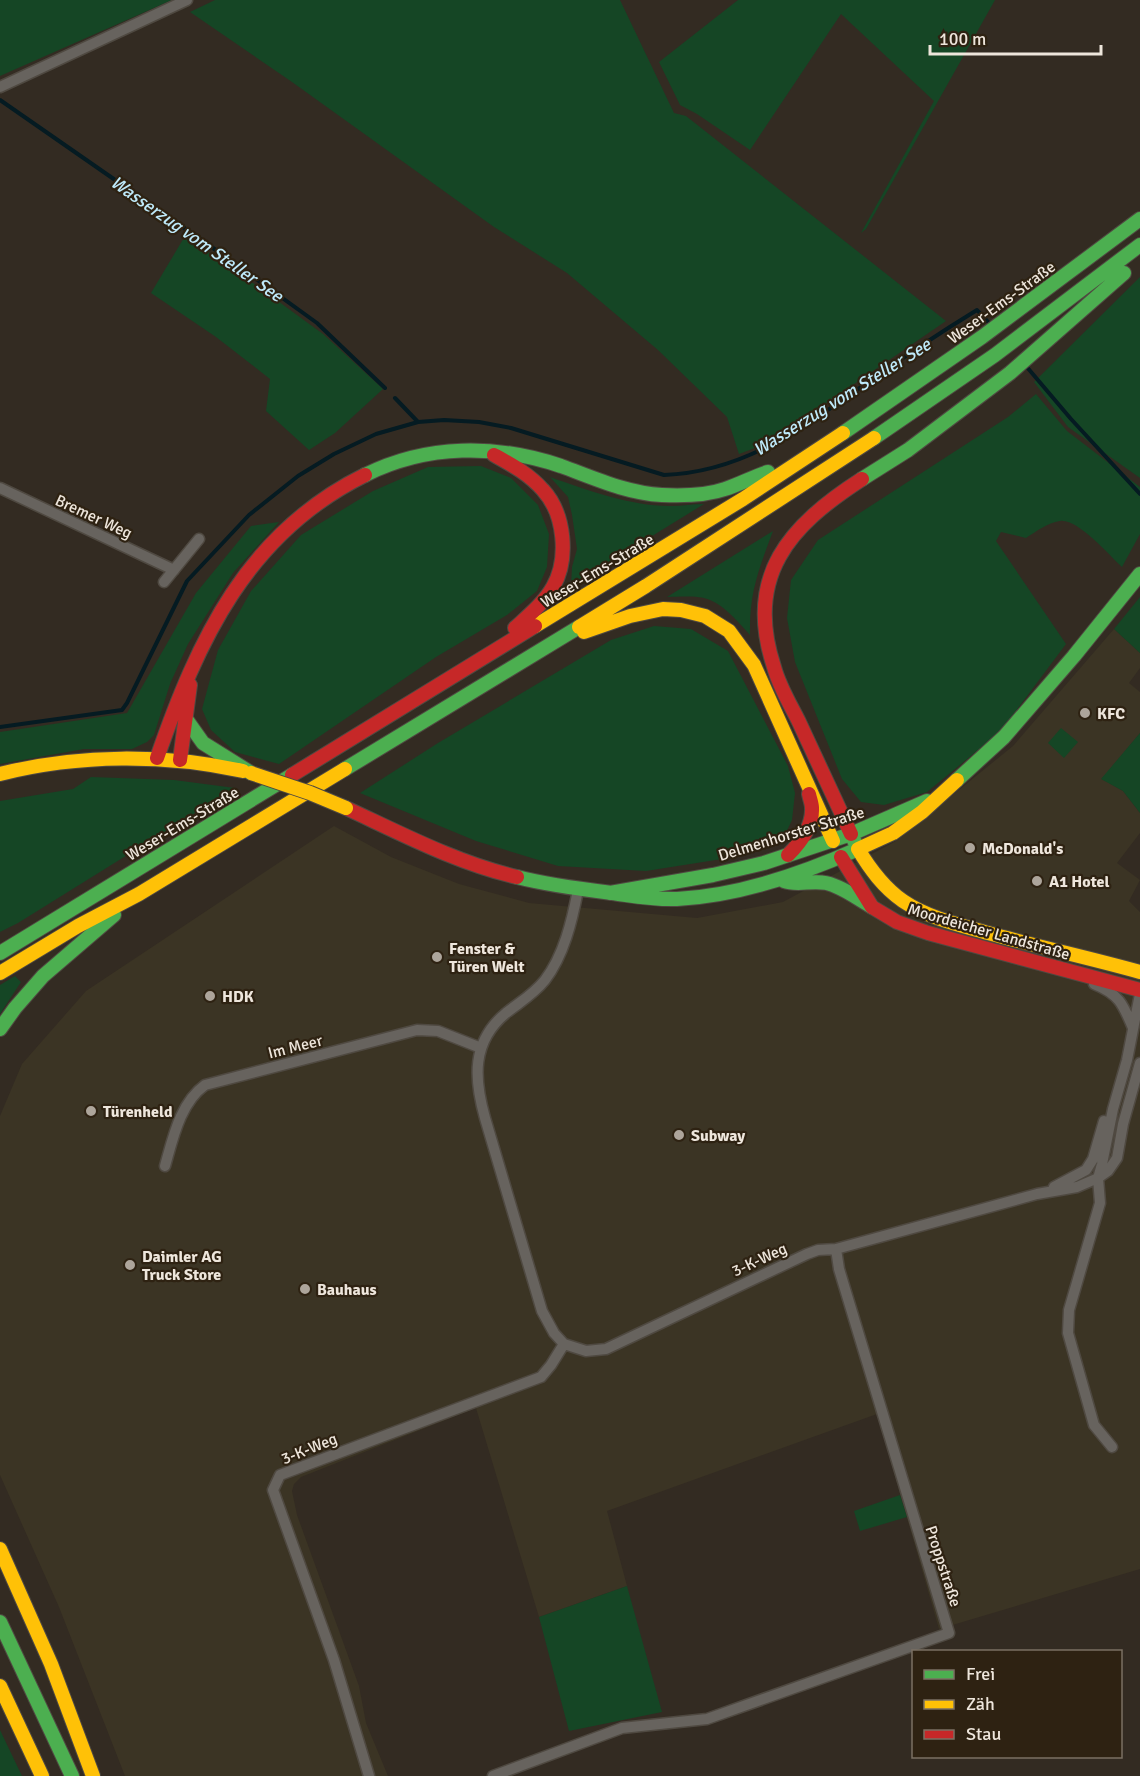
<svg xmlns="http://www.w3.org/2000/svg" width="1140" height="1776" font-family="Signika,sans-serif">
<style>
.commercial{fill:#3b3424}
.green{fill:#154625}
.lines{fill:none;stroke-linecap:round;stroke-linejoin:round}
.stream{stroke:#051b22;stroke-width:4}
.street-casing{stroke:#4f4941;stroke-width:13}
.fast-casing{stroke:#4f4941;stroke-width:16}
.slow-casing{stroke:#4f4941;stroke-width:16}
.jam-casing{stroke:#4f4941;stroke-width:16}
.street{stroke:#67635e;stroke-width:10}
.fast{stroke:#4caf50;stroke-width:14}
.slow{stroke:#ffc107;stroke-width:14}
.jam{stroke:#c62828;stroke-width:14}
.slow-bridge-casing{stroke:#4f4941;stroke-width:16;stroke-linecap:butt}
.slow-bridge{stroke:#ffc107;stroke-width:14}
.poi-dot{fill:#ada59b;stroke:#2e2212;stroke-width:2}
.labels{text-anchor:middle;stroke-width:4.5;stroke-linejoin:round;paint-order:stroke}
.street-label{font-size:16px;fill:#eee6dc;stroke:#2e2212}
.poi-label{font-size:16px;font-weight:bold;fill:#eee6dc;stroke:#2e2212;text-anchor:start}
.water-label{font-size:18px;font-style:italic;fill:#bfeafa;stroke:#2e2212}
</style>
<rect width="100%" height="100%" fill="#332b22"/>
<path class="commercial" d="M 1114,629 L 1140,653 L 1140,668 L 1129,683 L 1140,692 L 1140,733 L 1102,779 L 1123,791 L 1140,813 L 1140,833 L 1117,863 L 1140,880 L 1129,901 L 1140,912 L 1140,1569 L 939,1629 L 877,1414 L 607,1511 L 627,1586 L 539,1617 L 476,1408 L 301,1477 L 294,1484 L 292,1491 L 297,1515 L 359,1686 L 366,1723 L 388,1776 L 125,1776 L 59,1607 L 0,1475 L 0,1116 L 22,1064 L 86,991 L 334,826 L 391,857 L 459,884 L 529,903 L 697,918 L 783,902 L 896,841 L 1013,746 Z"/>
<path class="green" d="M 0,0 L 172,0 L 0,76 Z
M 215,0 L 620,0 L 674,113 L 686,116 L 946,321 L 768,443 L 739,454 L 727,417 L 658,350 L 567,273 L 494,227 L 292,82 L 190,12 Z
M 738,0 L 995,0 L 866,229 L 861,233 L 934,101 L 841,14 L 750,150 L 697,114 L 680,105 L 659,62 Z
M 185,236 L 260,288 L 323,334 L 383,389 L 335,433 L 309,450 L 266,411 L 270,379 L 216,337 L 151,293 Z
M 1140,277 L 1140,478 L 1068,427 L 1034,382 Z
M 1036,394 L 1067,431 L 1140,487 L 1140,534 L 1122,567 C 1109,555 1077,518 1060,521 C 1047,523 1037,531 1026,538 L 1001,532 L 996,541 L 1066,644 L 1000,732 L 927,792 L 884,805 L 861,802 L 842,779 L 795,662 L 787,618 L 791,580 L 818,540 L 1008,417 Z
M 481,466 L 511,478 L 538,505 L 549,534 L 547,567 L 537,591 L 507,615 L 436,657 L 279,764 L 235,752 L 211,730 L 202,709 L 218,650 L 251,591 L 301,535 L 373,491 L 428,467 Z
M 550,477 C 586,490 634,507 672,506 C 682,506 693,504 704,504 L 571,586 L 572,567 L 577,549 L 572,515 L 568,497 Z
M 279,522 L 233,573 L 188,644 L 170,684 L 154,735 L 147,742 L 132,749 L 84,749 L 0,764 L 0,732 L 127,713 L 196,593 L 251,526 Z
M 773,531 C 759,569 749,592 750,635 C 739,623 725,606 710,600 C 698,595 680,597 667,597 Z
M 1140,597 L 1140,653 L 1114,629 Z
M 654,626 L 691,629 L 728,651 L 788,766 L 795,793 L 792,820 L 783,839 L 764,849 L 722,859 L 646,871 L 558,866 L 476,841 L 360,793 L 438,743 L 611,640 Z
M 1061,728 L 1078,742 L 1064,758 L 1048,743 Z
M 1140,733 L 1140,813 L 1123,791 L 1101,779 Z
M 91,777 L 174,780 L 235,788 L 18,923 L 0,932 L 0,801 L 73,789 Z
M 15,976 L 21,982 L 0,1014 L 0,985 Z
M 900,1495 L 907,1517 L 860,1531 L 854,1511 Z
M 627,1586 L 662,1712 L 569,1731 L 539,1617 Z
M 0,1730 L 22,1776 L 0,1776 Z"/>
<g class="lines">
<path class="stream" d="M 0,100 L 213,248 L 317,323 L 385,388
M 1026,366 L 1071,419 L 1140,494
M 395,398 L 418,422 L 444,420 L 479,422 L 511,428 L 664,475 C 746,472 804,426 870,381 C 905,356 941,332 977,310 L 990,324
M 0,727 L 122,710 L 127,703 L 187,581 L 249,515 L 298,476 L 334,454 L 376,434 L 418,422"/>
<defs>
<path id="street" d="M 0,87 L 187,0
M 0,488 L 174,570
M 164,582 L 199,539
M 1094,984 C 1119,994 1123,1004 1133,1028
M 165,1166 C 173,1138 180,1103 205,1085 L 417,1030 L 438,1031 L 481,1048
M 1054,1187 L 1086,1170 L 1093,1159 L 1104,1121
M 564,1344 L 554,1333 L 542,1311 L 485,1118 C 474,1079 471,1042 506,1013 C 520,1002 534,994 545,980 C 564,955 572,921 578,890
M 1112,1447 L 1094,1425 L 1068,1333 L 1069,1310 L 1100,1203 L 1098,1178 L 1102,1164 L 1113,1109 L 1127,1060 L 1140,994
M 369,1776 L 334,1660 L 273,1490 L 280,1475 L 541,1377 L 551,1365 L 564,1344 L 586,1351 L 606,1349 L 807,1254 L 818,1250 L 836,1249 L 1037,1194 L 1077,1187 L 1098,1178 L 1108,1171 L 1117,1158 L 1123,1124 L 1140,1063
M 493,1776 L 622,1728 L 707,1719 L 949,1633 L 839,1269 L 836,1249"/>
<path id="fast" d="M 843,433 L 982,337 L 1140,219
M 874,438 L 995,355 L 1140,245
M 365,475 C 427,444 496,444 561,466 C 594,478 626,493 662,495 C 683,496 705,496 725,489 C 740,484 753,477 768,472
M 862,479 L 908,450 L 1010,373 L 1124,273
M 186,719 L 203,743 L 251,773
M 345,769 L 579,627
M 957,780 L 1004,737 L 1074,656 L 1140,574
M 851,834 L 927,801
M 517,877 C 548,885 580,889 612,893 C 634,896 655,900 677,899 C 738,896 802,874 858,849 L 851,834 L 764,863 L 713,875 L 610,893
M 784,881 C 797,886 811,880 826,883 C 841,886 858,899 872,907
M 0,953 L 292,775
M 0,1029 L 15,1008 L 43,976 L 114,915
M 0,1622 L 72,1776"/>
<path id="slow" d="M 535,626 L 743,499 L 843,433
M 579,627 L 646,586 L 874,438
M 584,632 L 630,616 L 663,609 L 681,610 L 705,616 L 729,631 L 754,665 L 833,841
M 0,774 C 79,754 164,754 243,771
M 957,780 L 922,812 L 893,833 L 858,849 C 870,869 883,887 903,901 C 928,918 960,925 988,933 C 1039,947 1090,958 1140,972
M 0,973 L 78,926 L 139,894 L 345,769
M 0,1549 L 51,1664 L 93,1776
M 0,1686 L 42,1776"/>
<path id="jam" d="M 494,455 C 512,465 529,474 543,490 C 565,514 569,559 553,587 C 544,603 528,616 515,628
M 157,758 C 198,640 247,533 365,475
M 180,760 L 190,685
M 292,775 L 535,626
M 346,808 C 402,834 457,863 517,877
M 851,834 C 834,797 816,759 799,722 C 790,704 779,686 774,667 C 744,576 789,526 862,479
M 788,855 C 800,843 813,827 812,808 C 812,804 810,799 809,794
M 841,857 L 872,907 L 897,922 L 928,933 L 1140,990"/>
</defs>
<use href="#street" class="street-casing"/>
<use href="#fast" class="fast-casing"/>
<use href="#slow" class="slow-casing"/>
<use href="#jam" class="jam-casing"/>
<use href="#street" class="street"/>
<use href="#fast" class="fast"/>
<use href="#slow" class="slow"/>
<use href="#jam" class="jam"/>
<defs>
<path id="slow-bridge" d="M 251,773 L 310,793 L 346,808"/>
</defs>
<use href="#slow-bridge" class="slow-bridge-casing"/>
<use href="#slow-bridge" class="slow-bridge"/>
</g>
<g class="poi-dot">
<circle cx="1085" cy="713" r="6"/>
<circle cx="970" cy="848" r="6"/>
<circle cx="1037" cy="881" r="6"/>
<circle cx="437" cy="957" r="6"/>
<circle cx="210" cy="996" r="6"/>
<circle cx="91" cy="1111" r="6"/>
<circle cx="679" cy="1135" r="6"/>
<circle cx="130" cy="1265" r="6"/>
<circle cx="305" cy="1289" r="6"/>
</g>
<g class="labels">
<g class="street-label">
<text transform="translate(1001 302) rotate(-36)" y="6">Weser-Ems-Straße</text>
<text transform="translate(94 516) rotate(25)" y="6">Bremer Weg</text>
<text transform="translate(597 570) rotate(-31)" y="6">Weser-Ems-Straße</text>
<text transform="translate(182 823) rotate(-31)" y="6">Weser-Ems-Straße</text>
<text transform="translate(791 833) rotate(-17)" y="6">Delmenhorster Straße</text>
<text transform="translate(989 931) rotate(16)" y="6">Moordeicher Landstraße</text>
<text transform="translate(295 1046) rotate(-14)" y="6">Im Meer</text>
<text transform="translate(759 1259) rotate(-25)" y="6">3-K-Weg</text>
<text transform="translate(309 1448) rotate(-22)" y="6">3-K-Weg</text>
<text transform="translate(944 1566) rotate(72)" y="6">Proppstraße</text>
</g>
<g class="poi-label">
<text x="1097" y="719">KFC</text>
<text x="982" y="854">McDonald's</text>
<text x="1049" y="887">A1 Hotel</text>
<text x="449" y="954">Fenster &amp;<tspan x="449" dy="18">Türen Welt</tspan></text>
<text x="222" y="1002">HDK</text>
<text x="103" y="1117">Türenheld</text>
<text x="691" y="1141">Subway</text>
<text x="142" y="1262">Daimler AG<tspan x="142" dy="18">Truck Store</tspan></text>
<text x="317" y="1295">Bauhaus</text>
</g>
<g class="water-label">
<text transform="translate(197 239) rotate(35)" y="6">Wasserzug vom Steller See</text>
<text transform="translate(842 397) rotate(-32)" y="6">Wasserzug vom Steller See</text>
</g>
</g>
<rect x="912" y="1650" width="210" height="108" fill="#2e2212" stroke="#7b7063" stroke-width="1.5"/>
<rect x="924" y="1670" width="30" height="9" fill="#4caf50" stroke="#7b7063" stroke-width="1.5"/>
<text x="966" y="1680" font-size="18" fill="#eee6dc">Frei</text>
<rect x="924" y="1700" width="30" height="9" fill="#ffc107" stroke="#7b7063" stroke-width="1.5"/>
<text x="966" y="1710" font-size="18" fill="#eee6dc">Zäh</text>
<rect x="924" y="1730" width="30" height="9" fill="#c62828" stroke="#7b7063" stroke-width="1.5"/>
<text x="966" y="1740" font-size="18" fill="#eee6dc">Stau</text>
<path d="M930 45v9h171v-9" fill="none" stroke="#eee6dc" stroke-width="3"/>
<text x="939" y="45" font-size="18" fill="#eee6dc" stroke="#2e2212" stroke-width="4.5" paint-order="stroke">100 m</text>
</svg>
